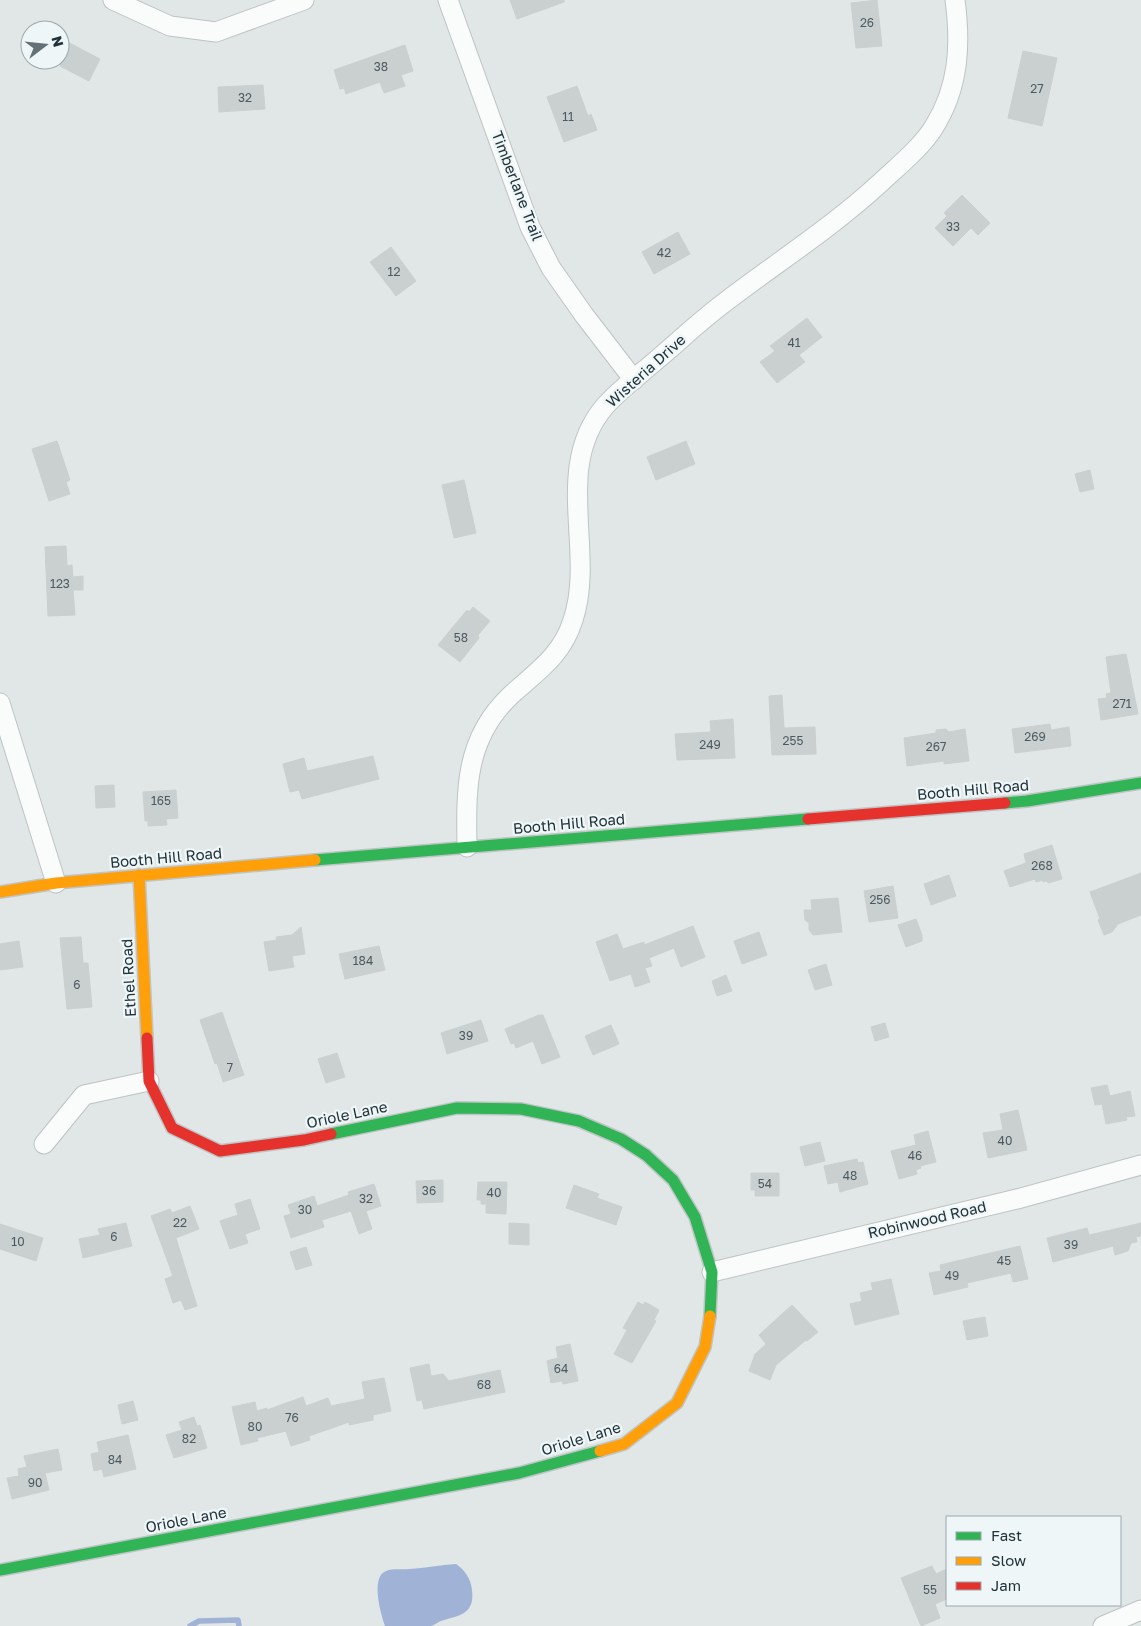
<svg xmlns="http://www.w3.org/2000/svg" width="1141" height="1626" font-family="'Golos Text',sans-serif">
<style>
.water{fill:#a1b2d7}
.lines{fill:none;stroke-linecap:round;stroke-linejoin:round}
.stream{stroke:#a1b2d7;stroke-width:5.5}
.building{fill:#cacfd0;stroke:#cacfd0}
.street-casing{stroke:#bec3c4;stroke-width:21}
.fast-casing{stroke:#bfc5c6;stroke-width:14}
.slow-casing{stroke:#bfc5c6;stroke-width:14}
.jam-casing{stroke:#bfc5c6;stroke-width:14}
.street{stroke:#fafbfb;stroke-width:19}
.fast{stroke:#30b455;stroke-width:11}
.slow{stroke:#ff9f0a;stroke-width:11}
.jam{stroke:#e5322d;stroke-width:11}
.labels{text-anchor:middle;stroke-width:4.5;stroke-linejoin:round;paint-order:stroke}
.number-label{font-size:12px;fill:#4b5a60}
.street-label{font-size:15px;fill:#20323a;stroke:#eff6f7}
</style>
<rect width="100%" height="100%" fill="#e1e7e7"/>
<path class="water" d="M 456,1564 C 465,1570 471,1579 472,1590 C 475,1615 459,1615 441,1621 C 438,1622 435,1625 431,1626 C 422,1626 395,1626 385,1626 C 381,1614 370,1577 386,1571 C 393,1568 402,1570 409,1569 C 425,1568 441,1565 456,1564 Z"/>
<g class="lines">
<path class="stream" d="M 190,1626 L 199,1621 L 238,1620 L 239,1626"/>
</g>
<path class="building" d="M 510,0 L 564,0 L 564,2 L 517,19 Z
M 877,0 L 882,46 L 856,48 L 851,3 Z
M 60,38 L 100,59 L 89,81 L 60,66 Z
M 405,45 L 413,71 L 401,75 L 405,86 L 384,93 L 380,82 L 346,94 L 344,88 L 340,89 L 334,70 Z
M 1023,51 L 1057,58 L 1042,126 L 1008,118 Z
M 263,85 L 265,109 L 219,112 L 218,87 Z
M 577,86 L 588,116 L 591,114 L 597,130 L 564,142 L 547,97 Z
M 962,195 L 990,223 L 978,235 L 971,228 L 953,246 L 935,228 L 947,216 L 944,213 Z
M 678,232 L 690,254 L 654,274 L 642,252 Z
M 391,247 L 416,281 L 396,296 L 370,262 Z
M 807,318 L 822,337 L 799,355 L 805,362 L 777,383 L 760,362 L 775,351 L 770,346 Z
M 57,441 L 70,480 L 66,482 L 70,494 L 49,501 L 32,449 Z
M 686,441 L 695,464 L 656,480 L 647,457 Z
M 1090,470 L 1094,489 L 1080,492 L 1075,474 Z
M 464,480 L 476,533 L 454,538 L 442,485 Z
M 66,546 L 67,566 L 72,565 L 73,577 L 83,576 L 83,590 L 73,590 L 75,615 L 48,616 L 45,547 Z
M 473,607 L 490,621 L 478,635 L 479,638 L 460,662 L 438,645 L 467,610 L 469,612 Z
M 1126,654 L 1138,714 L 1101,720 L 1098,699 L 1107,698 L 1106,694 L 1111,693 L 1106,657 Z
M 782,695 L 784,728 L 815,727 L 816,754 L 772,755 L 769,696 Z
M 733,719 L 735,758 L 677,760 L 675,734 L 711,732 L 710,721 Z
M 1050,724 L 1051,730 L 1069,727 L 1071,746 L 1015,753 L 1012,729 Z
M 946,729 L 949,732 L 965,729 L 969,761 L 944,764 L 944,761 L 907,766 L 904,738 L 936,733 L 936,730 Z
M 373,756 L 379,779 L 302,799 L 299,790 L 290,792 L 283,764 L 304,758 L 307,771 Z
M 114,785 L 115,807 L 96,808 L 95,786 Z
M 176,790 L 178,818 L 166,819 L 167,825 L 148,826 L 148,821 L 145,821 L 143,792 Z
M 1052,845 L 1062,879 L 1048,883 L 1047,881 L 1043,882 L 1043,880 L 1036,882 L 1035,879 L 1010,887 L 1004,871 L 1026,863 L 1024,854 Z
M 1141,873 L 1141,915 L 1118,924 L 1112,932 L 1104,935 L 1098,920 L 1100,919 L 1090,892 Z
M 949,875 L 956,896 L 931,905 L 924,884 Z
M 893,886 L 898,918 L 869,922 L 864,891 Z
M 838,898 L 842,932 L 813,935 L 809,930 L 809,923 L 805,920 L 804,910 L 812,910 L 811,900 Z
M 916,919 L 922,935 L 922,941 L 906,947 L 898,925 Z
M 693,926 L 705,957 L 681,967 L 674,948 L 649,958 L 652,966 L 645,968 L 650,982 L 635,987 L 631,974 L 610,981 L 596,942 L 617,934 L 623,949 L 644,942 L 644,945 Z
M 301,927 L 305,954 L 292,956 L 294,967 L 269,971 L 264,942 L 277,940 L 276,937 L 292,935 Z
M 759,932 L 767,955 L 742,964 L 734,941 Z
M 81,937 L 83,963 L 88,963 L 92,1007 L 67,1009 L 60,938 Z
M 19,941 L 23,967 L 0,970 L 0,944 Z
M 379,946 L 385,970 L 345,979 L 339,954 Z
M 826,964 L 832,985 L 815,990 L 808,970 Z
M 726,975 L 732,991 L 717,996 L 712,981 Z
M 222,1012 L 244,1075 L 223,1082 L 217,1063 L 215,1064 L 200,1020 Z
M 539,1015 L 543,1015 L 560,1057 L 542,1064 L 533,1041 L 516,1048 L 514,1043 L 511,1044 L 505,1029 Z
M 481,1020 L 488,1041 L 447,1054 L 441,1033 Z
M 885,1023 L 889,1037 L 875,1041 L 871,1027 Z
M 611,1025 L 619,1044 L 593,1055 L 585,1036 Z
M 337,1053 L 345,1077 L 326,1083 L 318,1059 Z
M 1107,1085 L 1110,1096 L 1130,1091 L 1135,1116 L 1126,1117 L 1127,1120 L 1106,1124 L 1102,1104 L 1095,1105 L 1091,1088 Z
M 1018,1110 L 1027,1150 L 988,1158 L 983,1133 L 1003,1130 L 1000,1114 Z
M 928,1131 L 936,1162 L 920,1166 L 921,1168 L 916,1170 L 917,1174 L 899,1179 L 891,1151 L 916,1145 L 914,1135 Z
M 820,1142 L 825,1161 L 805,1166 L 800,1147 Z
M 857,1159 L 858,1163 L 863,1162 L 868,1184 L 840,1192 L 838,1182 L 828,1184 L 824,1166 Z
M 751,1173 L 779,1173 L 779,1196 L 755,1196 L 755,1190 L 751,1190 Z
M 443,1180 L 443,1202 L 417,1203 L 416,1181 Z
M 478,1182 L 507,1182 L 506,1214 L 486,1213 L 486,1204 L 481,1204 L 481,1200 L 477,1200 Z
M 374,1184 L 381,1206 L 366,1211 L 372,1229 L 359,1234 L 351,1211 L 322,1220 L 324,1227 L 291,1238 L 284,1216 L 291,1214 L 288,1205 L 314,1196 L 317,1206 L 349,1195 L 348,1192 Z
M 574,1185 L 599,1194 L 597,1198 L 622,1207 L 616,1225 L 566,1208 Z
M 250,1199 L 260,1229 L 245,1234 L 248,1243 L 230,1249 L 220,1221 L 238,1215 L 235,1204 Z
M 190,1206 L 199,1229 L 176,1238 L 197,1306 L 185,1310 L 181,1300 L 173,1303 L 165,1279 L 173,1276 L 151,1216 L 170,1209 L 172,1213 Z
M 126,1223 L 132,1246 L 83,1258 L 79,1239 L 100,1235 L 98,1229 Z
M 509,1223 L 529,1224 L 529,1245 L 509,1244 Z
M 1141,1223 L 1141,1236 L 1136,1237 L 1137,1242 L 1131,1243 L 1128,1251 L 1115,1255 L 1113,1246 L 1053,1262 L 1047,1238 L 1087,1228 L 1089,1235 Z
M 0,1224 L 43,1238 L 36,1261 L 0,1249 Z
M 1020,1246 L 1028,1279 L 1013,1282 L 1011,1273 L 967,1283 L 968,1287 L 934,1295 L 929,1273 L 941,1271 L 940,1265 Z
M 306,1247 L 312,1265 L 296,1270 L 290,1252 Z
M 891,1279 L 899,1314 L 855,1325 L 850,1304 L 862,1301 L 860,1293 L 873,1290 L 871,1283 Z
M 638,1302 L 643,1305 L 645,1302 L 659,1310 L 654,1320 L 656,1321 L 632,1363 L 614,1354 L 627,1330 L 623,1328 Z
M 792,1305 L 818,1332 L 807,1341 L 806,1340 L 776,1365 L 770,1380 L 749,1371 L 755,1354 L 766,1344 L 759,1335 Z
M 985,1317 L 988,1336 L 967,1340 L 963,1321 Z
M 570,1344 L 578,1381 L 563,1384 L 562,1381 L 551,1383 L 547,1361 L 558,1358 L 556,1347 Z
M 429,1364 L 431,1376 L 443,1374 L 449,1381 L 500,1370 L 505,1392 L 424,1409 L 422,1400 L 417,1401 L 410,1368 Z
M 384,1378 L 391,1411 L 373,1415 L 373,1420 L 349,1425 L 349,1422 L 309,1436 L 310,1440 L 291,1446 L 286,1431 L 257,1438 L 258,1441 L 241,1445 L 232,1407 L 255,1402 L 257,1411 L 267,1408 L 267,1410 L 303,1397 L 306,1406 L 328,1398 L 331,1406 L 365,1399 L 362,1382 Z
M 133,1401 L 138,1420 L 122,1424 L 118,1405 Z
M 194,1417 L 197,1426 L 200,1425 L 207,1448 L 174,1458 L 166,1435 L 182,1430 L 179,1422 Z
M 128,1435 L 136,1469 L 104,1477 L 102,1469 L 94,1471 L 91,1454 L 99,1452 L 97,1442 Z
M 58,1449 L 62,1470 L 45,1473 L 49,1490 L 12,1499 L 7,1478 L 19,1476 L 18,1469 L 27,1467 L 24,1456 Z
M 932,1566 L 936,1574 L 947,1569 L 947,1599 L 935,1604 L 940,1618 L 921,1626 L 901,1578 Z"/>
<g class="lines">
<defs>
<path id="street" d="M 113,0 L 170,26 L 216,32 L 304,0
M 448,0 L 530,227 L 551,268 L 584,315 L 634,380
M 0,703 L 56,883
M 467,847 C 466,789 465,739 510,696 C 536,672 562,656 573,620 C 596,551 552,468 605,406 C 621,388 642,373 660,357 C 680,340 699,322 720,306 C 773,265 830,229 879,184 C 896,168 922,147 934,127 C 959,87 961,45 955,0
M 44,1144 L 84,1095 L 149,1081
M 712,1272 L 1017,1199 L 1141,1165
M 1103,1626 L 1141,1610"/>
<path id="fast" d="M 1005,803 L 1027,801 L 1141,783
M 315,860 L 808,819
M 331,1134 L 457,1108 L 521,1109 L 579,1121 L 621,1139 L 646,1155 L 673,1180 L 695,1217 L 712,1272 L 710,1316
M 0,1570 L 519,1473 L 600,1451"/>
<path id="slow" d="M 139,875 L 147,1038
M 0,892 L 56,883 L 315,860
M 600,1451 L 624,1444 L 677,1403 L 705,1347 L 710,1316"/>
<path id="jam" d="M 808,819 L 1005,803
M 147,1038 L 149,1081 L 172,1128 L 220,1151 L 304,1140 L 331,1134"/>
</defs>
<use href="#street" class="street-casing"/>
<use href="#fast" class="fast-casing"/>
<use href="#slow" class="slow-casing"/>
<use href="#jam" class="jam-casing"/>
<use href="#street" class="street"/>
<use href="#fast" class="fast"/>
<use href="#slow" class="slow"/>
<use href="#jam" class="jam"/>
</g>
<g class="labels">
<g class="number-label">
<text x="867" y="27">26</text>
<text x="381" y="71">38</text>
<text x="1037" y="93">27</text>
<text x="245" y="102">32</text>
<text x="568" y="121">11</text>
<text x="953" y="231">33</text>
<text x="664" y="257">42</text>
<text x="394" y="276">12</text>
<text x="794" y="347">41</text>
<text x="60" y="588">123</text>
<text x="461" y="642">58</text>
<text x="1122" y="708">271</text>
<text x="1035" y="741">269</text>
<text x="793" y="745">255</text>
<text x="710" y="749">249</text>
<text x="936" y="751">267</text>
<text x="161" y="805">165</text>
<text x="1042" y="870">268</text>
<text x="880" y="904">256</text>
<text x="363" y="965">184</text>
<text x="77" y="989">6</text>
<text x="466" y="1040">39</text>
<text x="230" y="1072">7</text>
<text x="1005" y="1145">40</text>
<text x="915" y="1160">46</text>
<text x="850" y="1180">48</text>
<text x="765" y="1188">54</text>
<text x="429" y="1195">36</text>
<text x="494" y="1197">40</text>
<text x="366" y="1203">32</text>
<text x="305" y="1214">30</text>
<text x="180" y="1227">22</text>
<text x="114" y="1241">6</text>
<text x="18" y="1246">10</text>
<text x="1071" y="1249">39</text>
<text x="1004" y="1265">45</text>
<text x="952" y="1280">49</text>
<text x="561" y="1373">64</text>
<text x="484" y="1389">68</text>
<text x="292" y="1422">76</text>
<text x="255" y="1431">80</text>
<text x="189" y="1443">82</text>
<text x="115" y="1464">84</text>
<text x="35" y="1487">90</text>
<text x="930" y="1594">55</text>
</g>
<g class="street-label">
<text transform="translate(517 186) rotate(69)" y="5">Timberlane Trail</text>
<text transform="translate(646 371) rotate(-42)" y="5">Wisteria Drive</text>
<text transform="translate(973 790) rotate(-5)" y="5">Booth Hill Road</text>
<text transform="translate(569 824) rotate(-5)" y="5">Booth Hill Road</text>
<text transform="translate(166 858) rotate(-5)" y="5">Booth Hill Road</text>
<text transform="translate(129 978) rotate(-93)" y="5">Ethel Road</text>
<text transform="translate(347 1115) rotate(-12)" y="5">Oriole Lane</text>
<text transform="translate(927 1220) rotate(-13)" y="5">Robinwood Road</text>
<text transform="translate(581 1439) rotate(-17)" y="5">Oriole Lane</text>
<text transform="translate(186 1520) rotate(-11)" y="5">Oriole Lane</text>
</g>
</g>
<rect x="946" y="1516" width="175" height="90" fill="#eff6f7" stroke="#9ca8ab"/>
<rect x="956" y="1532" width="25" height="8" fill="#30b455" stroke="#9ca8ab"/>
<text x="991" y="1541" font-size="15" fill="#20323a">Fast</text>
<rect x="956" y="1557" width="25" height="8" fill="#ff9f0a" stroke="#9ca8ab"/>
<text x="991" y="1566" font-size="15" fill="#20323a">Slow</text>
<rect x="956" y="1582" width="25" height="8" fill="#e5322d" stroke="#9ca8ab"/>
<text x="991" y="1591" font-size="15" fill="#20323a">Jam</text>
<g transform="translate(45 45) rotate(74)"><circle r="24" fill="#eff6f7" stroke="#9ca8ab"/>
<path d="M0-4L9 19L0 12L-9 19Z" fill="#647177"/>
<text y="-8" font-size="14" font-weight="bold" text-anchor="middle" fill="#20323a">N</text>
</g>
</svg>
